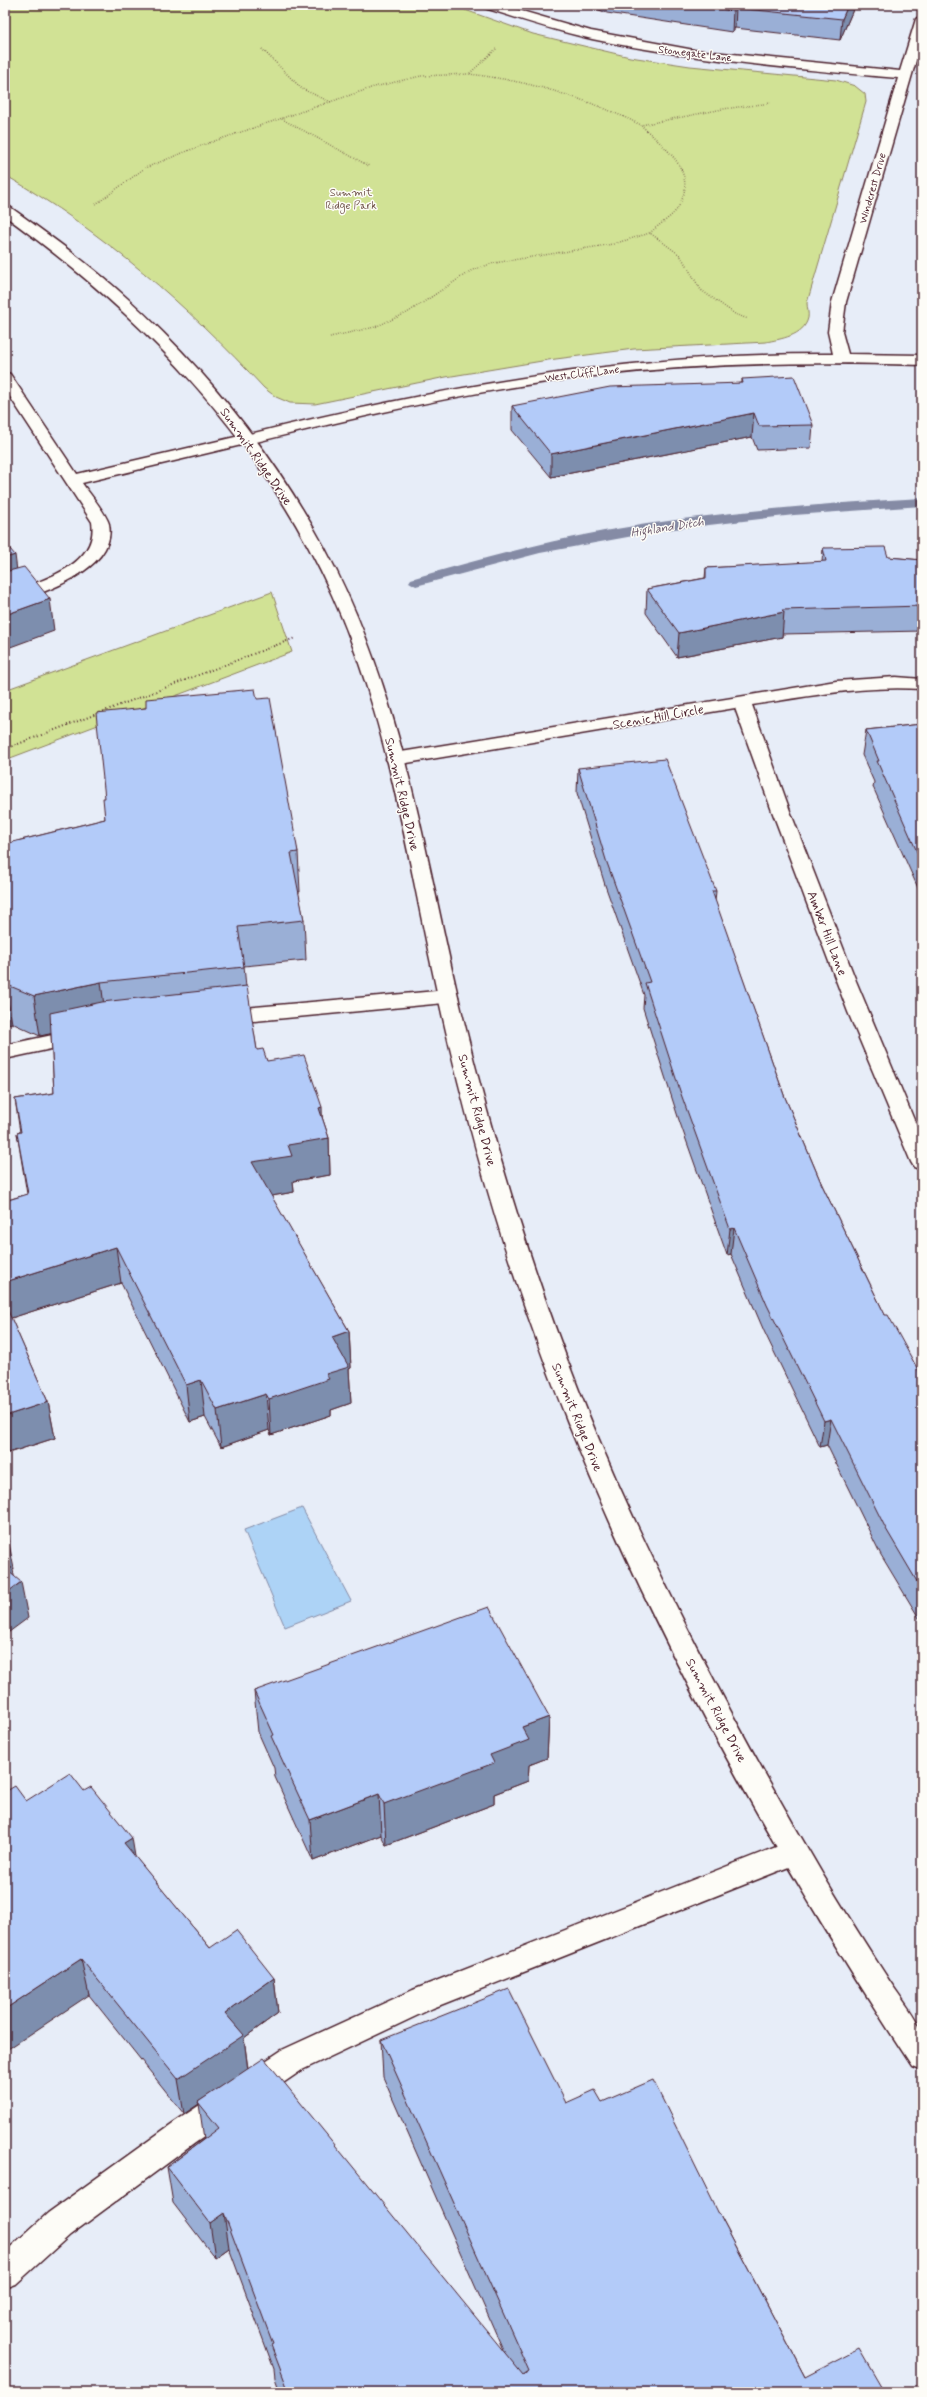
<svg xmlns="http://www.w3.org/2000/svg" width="927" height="2397" font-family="Mynerve,sans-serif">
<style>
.green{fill:#d1e295;stroke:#8e8060}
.water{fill:#add3f6;stroke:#858ba5}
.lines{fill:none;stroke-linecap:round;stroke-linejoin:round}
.stream{fill:#858ba5;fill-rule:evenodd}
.service-casing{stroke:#4a1f2b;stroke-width:3}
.minor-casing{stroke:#4a1f2b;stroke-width:3}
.tertiary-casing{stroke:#4a1f2b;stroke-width:3}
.path-far1{stroke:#4a1f2b;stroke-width:1.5;stroke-dasharray:0.5 2;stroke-linecap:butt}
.path{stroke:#4a1f2b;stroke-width:2;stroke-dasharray:1 2.5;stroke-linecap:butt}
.service{fill:#fdfcf7;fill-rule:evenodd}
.minor{fill:#fdfcf7;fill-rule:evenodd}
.tertiary{fill:#fdfcf7;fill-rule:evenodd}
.wall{fill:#9aafd6;stroke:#4a1f2b}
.shaded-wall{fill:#7d8eae;stroke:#4a1f2b}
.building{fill:#b3cbf9;stroke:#4a1f2b}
.labels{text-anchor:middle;stroke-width:3;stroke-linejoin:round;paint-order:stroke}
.far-street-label{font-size:11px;fill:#4a1f2b;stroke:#fdfcf7}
.far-park-label{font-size:11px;fill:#6c5046;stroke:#fdfcf7}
.far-water-label{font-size:12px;font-style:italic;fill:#685568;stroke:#fdfcf7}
.street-label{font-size:13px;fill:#4a1f2b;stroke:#fdfcf7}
</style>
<rect width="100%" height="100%" fill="#e7edf8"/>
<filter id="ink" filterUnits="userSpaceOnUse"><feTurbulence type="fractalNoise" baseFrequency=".025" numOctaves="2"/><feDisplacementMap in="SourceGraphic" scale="8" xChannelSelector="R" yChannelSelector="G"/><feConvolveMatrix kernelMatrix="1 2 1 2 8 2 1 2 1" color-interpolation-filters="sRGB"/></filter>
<g filter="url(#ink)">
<path class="green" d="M 5,5 L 451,5 L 533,34 L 630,57 L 690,66 L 836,80 L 855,86 L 865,94 L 866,102 L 807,303 C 807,307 809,314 808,318 C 804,336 780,339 766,342 L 634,349 L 548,360 L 446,377 L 315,404 L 290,403 L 276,397 L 264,388 C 187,305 103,232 5,175 Z
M 272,592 L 292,652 L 5,760 L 5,690 Z"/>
<path class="water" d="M 302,1508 L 351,1601 L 285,1627 L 244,1530 Z"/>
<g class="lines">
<path class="stream" d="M 922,498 L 922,506 L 794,515 L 666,530 L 540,553 L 416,586 L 409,582 L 411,579 C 475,560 539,543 604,531 C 709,513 815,504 922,498 Z"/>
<defs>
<path id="service" d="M 5,372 L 10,374 L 77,474 L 248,434 L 256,439 L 254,442 L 82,483 C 89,493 106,513 109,524 C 118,570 38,596 5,604 L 5,593 C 38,582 99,567 92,522 L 5,389 Z
M 448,990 L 455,992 L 458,997 L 455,1002 L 222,1024 L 215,1022 L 212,1017 L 215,1012 L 222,1010 Z
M 81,1029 L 88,1031 L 91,1036 L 88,1041 L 5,1059 L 5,1045 Z
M 794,1840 L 804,1843 L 808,1852 L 804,1861 L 433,2008 L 302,2070 L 195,2143 L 70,2235 L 16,2284 L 5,2288 L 5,2252 L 48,2213 L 173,2123 L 282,2050 L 413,1990 Z"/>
<path id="minor" d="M 483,5 L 501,5 L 591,31 L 694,50 L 900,71 L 916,19 L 922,15 L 922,40 L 846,302 L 842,332 L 848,354 L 922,355 L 922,365 C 812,361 703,363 594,376 C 477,389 362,416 248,444 L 242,442 L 240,439 L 242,436 C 438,387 631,353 833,354 L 828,332 L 832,302 L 898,78 C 796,69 693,60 592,39 C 556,31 520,19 485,8 Z
M 896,677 L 922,679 L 922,689 C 865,685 809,696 752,705 L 790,811 L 856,981 L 922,1139 L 922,1170 L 914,1167 L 911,1162 L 848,1012 L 772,811 L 735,708 L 395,765 L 389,763 L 386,759 L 389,755 L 395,753 L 836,681 Z"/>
<path id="tertiary" d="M 5,206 L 10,207 C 50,236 91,265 127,298 C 201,365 265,443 314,529 C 401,679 421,840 460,1005 C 501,1177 555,1347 629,1508 C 687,1634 753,1756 823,1875 C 843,1908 864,1942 885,1974 C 895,1991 912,2010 920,2028 C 925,2039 922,2057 922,2070 L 912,2066 C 760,1835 619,1577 528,1316 C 486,1197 454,1074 428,950 C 403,830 383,708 332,595 C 260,436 145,318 5,216 Z"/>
</defs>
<use href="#service" class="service-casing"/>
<use href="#minor" class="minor-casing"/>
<use href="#tertiary" class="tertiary-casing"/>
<path class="path-far1" d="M 262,49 L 302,89 L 331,102
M 496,49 L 469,74 C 530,81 586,98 641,125
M 282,119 L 369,166
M 96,204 L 145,168 L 200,146 L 374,87 L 421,76 L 469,74
M 650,233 C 658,225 674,216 679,206 C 699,170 663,147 641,125 L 723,109 L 771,103
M 330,337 L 375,327 L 407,313 L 472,270 L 494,263 L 613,244 L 650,233 L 680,255 L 701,290 L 735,314 L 748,319"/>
<path class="path" d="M 5,749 L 295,638"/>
<use href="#service" class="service"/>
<use href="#minor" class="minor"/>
<use href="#tertiary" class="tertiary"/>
</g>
<path class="wall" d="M 586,5 L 855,5 L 840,40 L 735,28 L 732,32 L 607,13 Z
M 742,379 L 813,425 L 811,448 L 757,450 L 752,437 L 551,477 L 512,430 L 512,406 L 742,383 Z
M 823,548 L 888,557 L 922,560 L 922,631 L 782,634 L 782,637 L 677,657 L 646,613 L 647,589 L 705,578 L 706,568 L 822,562 Z
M 257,699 L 298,852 L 300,892 L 298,892 L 304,920 L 306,960 L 244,966 L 246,987 L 257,1050 L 267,1061 L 322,1117 L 329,1138 L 330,1175 L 293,1181 L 294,1192 L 271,1196 L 349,1331 L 351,1368 L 349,1369 L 351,1403 L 331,1410 L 331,1415 L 271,1435 L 269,1430 L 221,1447 L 205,1417 L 190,1422 L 121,1283 L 11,1318 L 48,1402 L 55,1438 L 5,1454 L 5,1201 L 27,1194 L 17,1133 L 20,1132 L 15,1099 L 54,1093 L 51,1033 L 40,1036 L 12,1023 L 5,1025 L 5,844 L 105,819 L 105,798 Z
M 922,724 L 922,897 L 873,787 L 874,782 L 862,755 L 866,730 Z
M 578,768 L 716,891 L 715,901 L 784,1095 L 822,1185 L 885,1315 L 922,1377 L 922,1623 L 881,1555 L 827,1445 L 820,1447 L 764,1331 L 731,1254 L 727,1255 L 679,1120 L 643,1008 L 644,995 L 605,885 L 577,793 Z
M 254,1691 L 549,1717 L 547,1758 L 529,1765 L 528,1781 L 494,1794 L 494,1804 L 386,1845 L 381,1835 L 313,1861 L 275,1777 L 274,1768 L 258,1732 Z
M 26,1801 L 135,1857 L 210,1948 L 274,1978 L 278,2013 L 244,2038 L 248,2069 L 505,2354 L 383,2077 L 381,2040 L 566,2103 L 602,2102 L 718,2212 L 805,2377 L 884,2392 L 280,2392 L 275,2378 L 274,2369 L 229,2248 L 215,2258 L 173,2203 L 167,2167 L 204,2139 L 199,2104 L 184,2114 L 89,1995 Z"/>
<path class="shaded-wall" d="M 848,5 L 855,5 L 840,40 L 842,19 Z
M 736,8 L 735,28 L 732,32 L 733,11 Z
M 754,413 L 752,437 L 551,477 L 551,454 Z
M 15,555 L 19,587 L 5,592 L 5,558 Z
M 50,599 L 54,631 L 5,649 L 5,615 Z
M 784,612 L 782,637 L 677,657 L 679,633 Z
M 101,982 L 106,1022 L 40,1036 L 34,996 Z
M 5,984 L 12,1023 L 5,1025 Z
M 322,1107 L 323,1139 L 329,1138 L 330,1175 L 293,1181 L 294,1192 L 255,1199 L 252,1162 L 288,1145 L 319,1108 Z
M 734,1228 L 731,1254 L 727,1255 L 730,1229 Z
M 116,1247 L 121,1283 L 5,1320 L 5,1282 Z
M 349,1331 L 351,1368 L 349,1369 L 351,1403 L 331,1410 L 331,1415 L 271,1435 L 269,1399 L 326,1374 L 332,1337 Z
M 201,1380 L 205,1417 L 190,1422 L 186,1385 Z
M 266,1394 L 269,1430 L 221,1447 L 217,1410 Z
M 48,1402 L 55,1438 L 5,1454 L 5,1416 Z
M 831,1419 L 827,1445 L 820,1447 L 824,1421 Z
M 7,1533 L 14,1569 L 13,1570 L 16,1586 L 21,1582 L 28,1618 L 5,1635 L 5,1535 Z
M 549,1717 L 547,1758 L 529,1765 L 528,1781 L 494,1794 L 494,1804 L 386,1845 L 384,1804 L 490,1755 L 522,1727 Z
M 379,1794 L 381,1835 L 313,1861 L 310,1820 Z
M 132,1838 L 138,1875 L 124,1843 Z
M 81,1959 L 89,1995 L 5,2051 L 5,2009 Z
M 274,1978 L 278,2013 L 244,2038 L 248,2071 L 198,2102 L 199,2104 L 184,2114 L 178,2079 L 225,2013 Z
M 224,2213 L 229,2248 L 215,2258 L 210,2223 Z"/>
<path class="building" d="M 693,5 L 848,5 L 842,19 L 736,8 L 733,11 Z
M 794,376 L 813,425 L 759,426 L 754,413 L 551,454 L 512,406 L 610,387 L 743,383 L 742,379 Z
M 5,543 L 15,555 L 5,558 Z
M 885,547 L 888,557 L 922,560 L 922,606 L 782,610 L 784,612 L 679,633 L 647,589 L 706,578 L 706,568 L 826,561 L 823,548 Z
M 24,567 L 50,599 L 5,615 L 5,572 Z
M 255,689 L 257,699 L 270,698 L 298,852 L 291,853 L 304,920 L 238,927 L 244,967 L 101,982 L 34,996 L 5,984 L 5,844 L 105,819 L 103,798 L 105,798 L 96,713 L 146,708 L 146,699 Z
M 922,724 L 922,863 L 877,761 L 879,761 L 866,730 Z
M 665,759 L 716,891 L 712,891 L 784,1095 L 822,1185 L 885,1315 L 888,1315 L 922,1377 L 922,1590 L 886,1529 L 831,1419 L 824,1421 L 767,1305 L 734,1228 L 730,1229 L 681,1094 L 645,983 L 650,982 L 606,860 L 578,768 Z
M 247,986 L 257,1050 L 263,1049 L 267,1061 L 304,1055 L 322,1107 L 319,1108 L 329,1138 L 288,1145 L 292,1156 L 252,1162 L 349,1331 L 332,1337 L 349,1367 L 326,1374 L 329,1379 L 269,1399 L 266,1394 L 217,1410 L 201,1380 L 186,1385 L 116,1247 L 5,1282 L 5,1201 L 28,1194 L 17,1133 L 21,1132 L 15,1099 L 54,1093 L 50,1013 L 102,1002 Z
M 5,1304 L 48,1402 L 5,1416 Z
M 5,1562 L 12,1568 L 8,1571 L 21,1582 L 5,1594 Z
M 489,1607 L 549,1717 L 522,1727 L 529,1740 L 490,1755 L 494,1763 L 384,1804 L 379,1794 L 310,1820 L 271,1736 L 274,1735 L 254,1691 Z
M 70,1773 L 84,1791 L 91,1787 L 132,1838 L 124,1843 L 210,1948 L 236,1930 L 274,1978 L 225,2013 L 244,2035 L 178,2079 L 81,1959 L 5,2009 L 5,1792 L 15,1786 L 26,1801 Z
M 509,1989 L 566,2103 L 595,2090 L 602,2102 L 653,2080 L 718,2212 L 805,2377 L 859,2349 L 884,2392 L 289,2392 L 271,2345 L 273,2344 L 224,2213 L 210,2223 L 167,2167 L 219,2128 L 198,2102 L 264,2058 L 523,2375 L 529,2371 L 381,2040 Z"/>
</g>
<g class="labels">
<g class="far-street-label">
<text transform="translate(695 53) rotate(7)" y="4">Stonegate Lane</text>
<text transform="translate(872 188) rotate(-74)" y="4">Windcrest Drive</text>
<text transform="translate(582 373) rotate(-7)" y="4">West Cliff Lane</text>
</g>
<g class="far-park-label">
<text x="351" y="196">Summit<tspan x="351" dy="13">Ridge Park</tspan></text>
</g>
<g class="far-water-label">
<text transform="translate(667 527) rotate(-9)" y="4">Highland Ditch</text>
</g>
<g class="street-label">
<text transform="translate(257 456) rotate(55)" y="5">Summit Ridge Drive</text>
<text transform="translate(658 716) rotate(-10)" y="5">Scenic Hill Circle</text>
<text transform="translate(403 794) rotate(77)" y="5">Summit Ridge Drive</text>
<text transform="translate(828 933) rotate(69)" y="5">Amber Hill Lane</text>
<text transform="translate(478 1110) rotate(75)" y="5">Summit Ridge Drive</text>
<text transform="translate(578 1417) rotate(68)" y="5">Summit Ridge Drive</text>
<text transform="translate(717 1710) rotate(62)" y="5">Summit Ridge Drive</text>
</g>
</g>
<rect width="927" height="2397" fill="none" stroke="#fdfcf7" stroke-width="20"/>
<rect x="10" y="10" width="907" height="2377" fill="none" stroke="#4a1f2b" stroke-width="1.5" filter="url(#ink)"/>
</svg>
